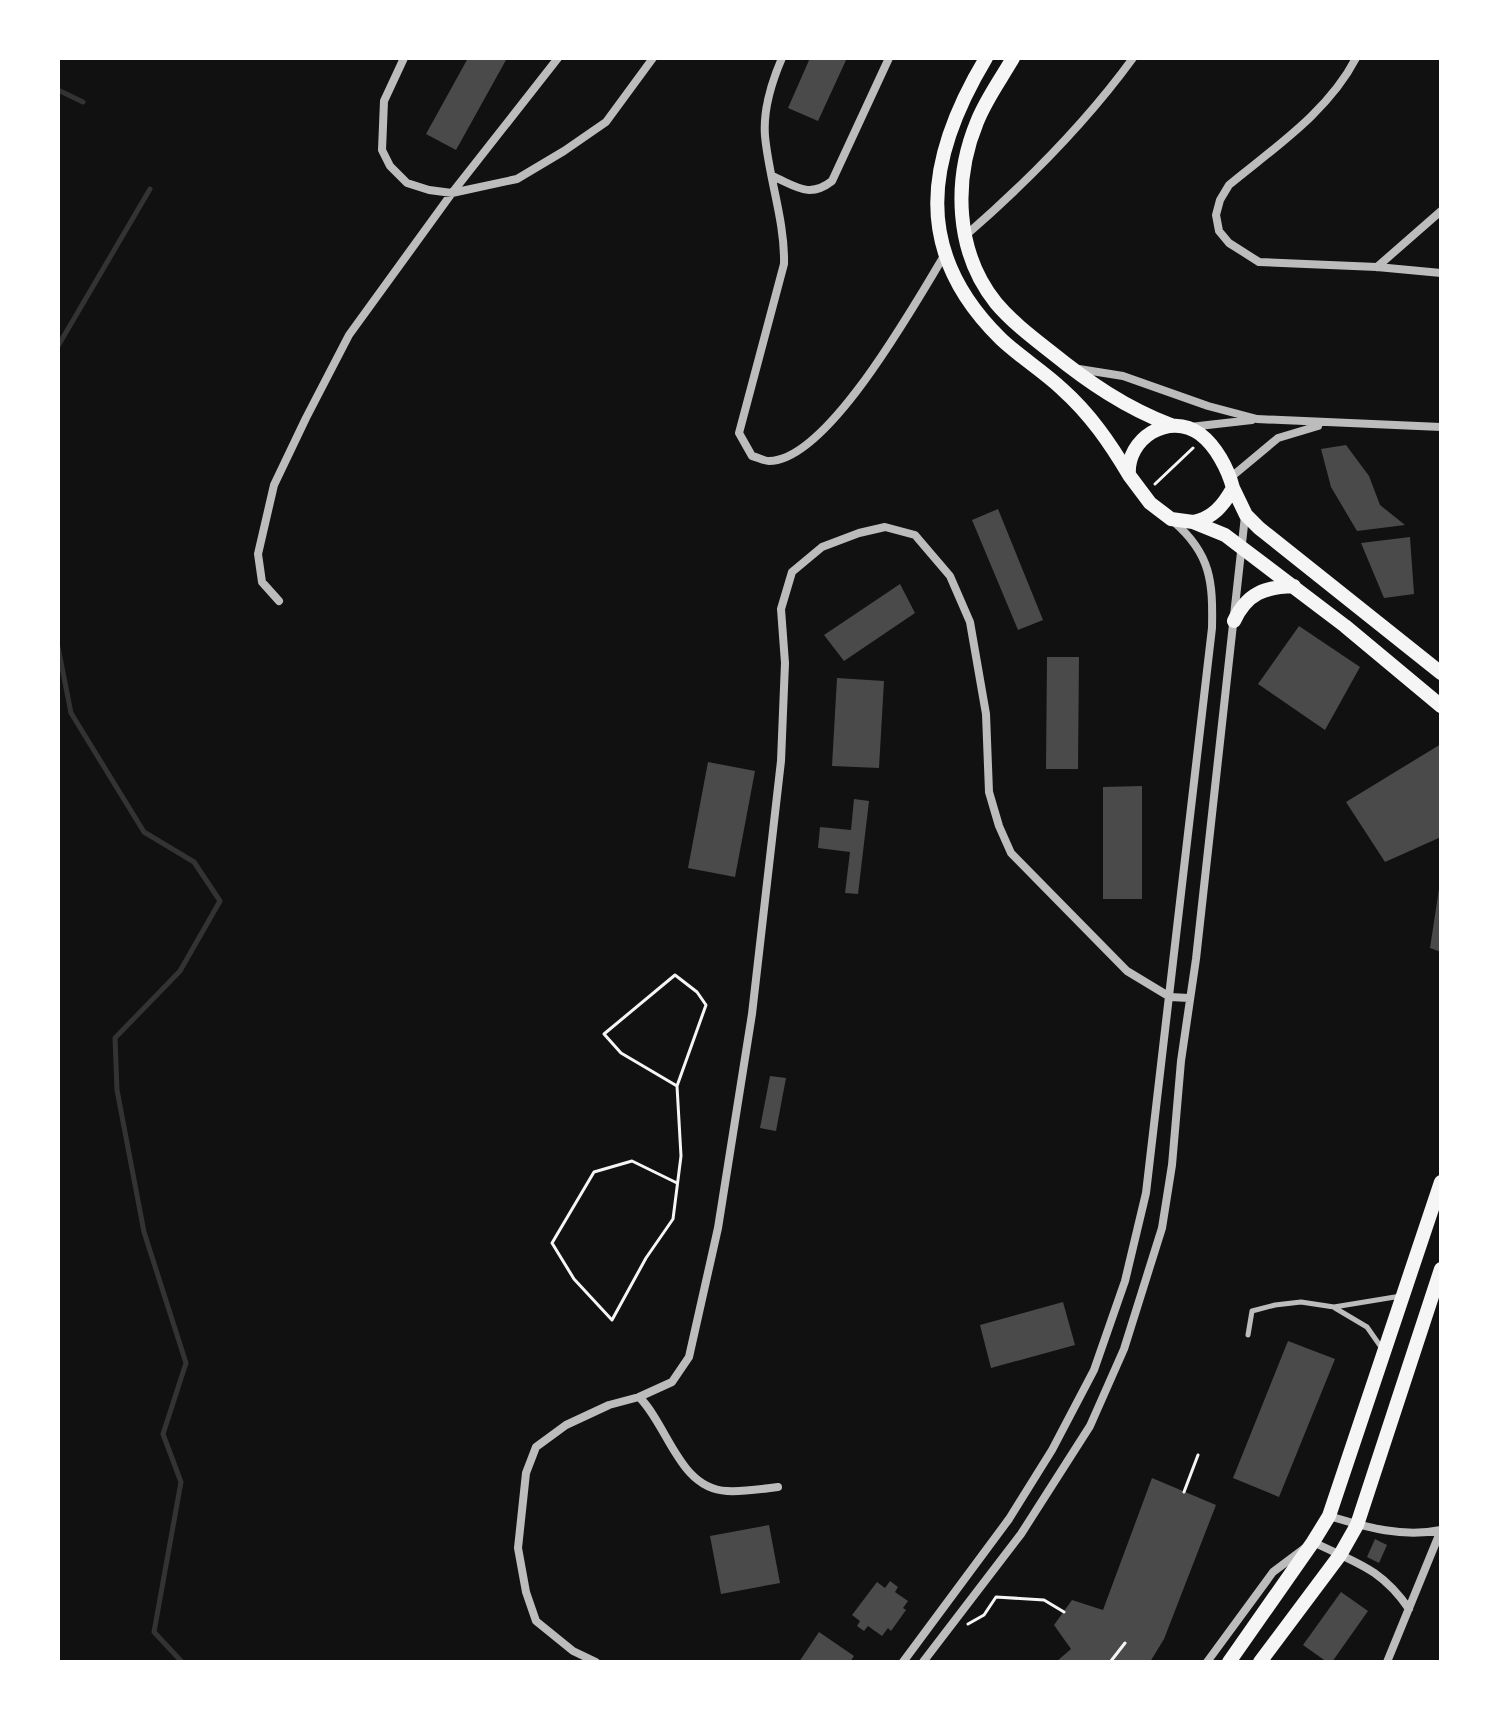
<svg xmlns="http://www.w3.org/2000/svg" width="1499" height="1720" font-family="'Roboto Condensed',sans-serif">
<style>
.lines{fill:none;stroke-linecap:round;stroke-linejoin:round}
.stream{stroke:#333;stroke-width:5}
.building{fill:#4a4a4a}
.path{stroke:#f5f5f5;stroke-width:3}
.service{stroke:#bcbcbc;stroke-width:5}
.minor{stroke:#bcbcbc;stroke-width:8}
.secondary{stroke:#f5f5f5;stroke-width:14}
</style>
<rect width="100%" height="100%" fill="#111"/>
<g class="lines">
<path class="stream" d="M 58,90 L 83,102
M 58,346 L 150,189
M 58,647 L 71,713 L 144,832 L 194,862 L 220,901 L 180,971 L 115,1038 L 117,1090 L 144,1232 L 186,1363 L 163,1434 L 181,1482 L 154,1632 L 182,1662"/>
</g>
<path class="building" d="M 468,58 L 502,58 L 506,60 L 456,150 L 426,134 Z
M 810,58 L 847,58 L 818,121 L 788,108 Z
M 1346,445 L 1369,476 L 1380,505 L 1405,525 L 1357,531 L 1331,487 L 1321,449 Z
M 998,509 L 1043,620 L 1018,630 L 972,520 Z
M 1410,537 L 1414,594 L 1384,598 L 1361,543 Z
M 900,584 L 915,613 L 844,661 L 824,635 Z
M 1299,626 L 1360,667 L 1325,730 L 1258,684 Z
M 1047,657 L 1079,657 L 1078,769 L 1046,769 Z
M 837,678 L 884,681 L 879,768 L 832,766 Z
M 1441,744 L 1441,837 L 1385,862 L 1346,802 Z
M 708,762 L 755,771 L 735,877 L 688,868 Z
M 1142,786 L 1142,899 L 1103,899 L 1103,787 Z
M 854,799 L 869,801 L 858,894 L 845,893 L 850,852 L 818,848 L 820,827 L 851,830 Z
M 1439,889 L 1441,890 L 1441,952 L 1430,948 Z
M 770,1076 L 786,1078 L 776,1131 L 760,1128 Z
M 1063,1302 L 1075,1345 L 991,1368 L 980,1325 Z
M 1288,1341 L 1335,1359 L 1279,1497 L 1233,1478 Z
M 1152,1478 L 1216,1505 L 1164,1639 L 1150,1662 L 1056,1662 L 1071,1649 L 1054,1625 L 1072,1600 L 1103,1610 Z
M 769,1525 L 780,1583 L 721,1594 L 710,1536 Z
M 1375,1539 L 1387,1545 L 1379,1563 L 1367,1557 Z
M 890,1581 L 898,1587 L 895,1592 L 908,1601 L 903,1608 L 906,1610 L 891,1631 L 888,1628 L 882,1636 L 868,1626 L 864,1631 L 857,1626 L 860,1621 L 852,1615 L 877,1582 L 885,1588 Z
M 1341,1592 L 1368,1611 L 1332,1662 L 1327,1662 L 1303,1645 Z
M 819,1632 L 854,1656 L 850,1662 L 799,1662 Z"/>
<g class="lines">
<path class="path" d="M 1155,484 L 1193,448
M 675,975 L 697,992 L 706,1005 L 677,1086 L 621,1053 L 604,1034 Z
M 677,1086 L 681,1156 L 673,1219 L 646,1258 L 612,1320 L 574,1279 L 552,1243 L 594,1172 L 632,1161 L 677,1183
M 1184,1492 L 1198,1455
M 968,1624 L 984,1615 L 996,1597 L 1044,1600 L 1064,1612
M 1111,1661 L 1125,1643"/>
<path class="service" d="M 1335,1308 L 1367,1327 L 1381,1347
M 1248,1335 L 1252,1311 L 1275,1305 L 1301,1302 L 1334,1307 L 1401,1296"/>
<path class="minor" d="M 404,58 L 384,101 L 382,150 L 390,166 L 407,183 L 429,190 L 452,193 L 517,179 L 564,151 L 606,122 L 653,58
M 782,58 C 772,81 763,110 765,136 C 769,179 785,221 784,264 L 739,433 L 752,456 C 757,457 764,461 769,461 C 828,461 915,303 944,256
M 1356,58 C 1328,112 1275,147 1229,185 L 1220,200 L 1216,215 L 1219,231 L 1229,243 L 1259,262 L 1377,267 L 1441,273
M 772,176 C 796,186 809,199 832,181 L 889,58
M 965,236 C 1027,182 1085,124 1133,58
M 1377,267 L 1441,211
M 1079,369 L 1123,376 L 1208,406 L 1257,419 L 1441,427
M 1190,427 L 1252,420
M 1230,478 L 1278,438 L 1318,426
M 279,601 L 262,582 L 258,554 L 274,485 L 306,418 L 349,335 L 452,193 L 558,58
M 639,1397 C 668,1425 679,1489 727,1491 C 743,1492 761,1489 778,1487
M 1329,1516 C 1366,1527 1402,1538 1441,1530
M 596,1662 L 573,1651 L 536,1621 L 526,1592 L 518,1548 L 526,1473 L 536,1447 L 566,1425 L 609,1405 L 639,1397 L 672,1382 L 689,1357 L 718,1228 L 752,1014 L 781,761 L 785,663 L 781,609 L 792,572 L 822,547 L 859,533 L 885,527 L 915,535 L 950,576 L 970,622 L 986,714 L 989,792 L 999,826 L 1011,853 L 1127,971 L 1170,997 L 1189,998
M 903,1662 L 1009,1519 L 1052,1450 L 1094,1370 L 1125,1281 L 1146,1193 L 1212,628 C 1213,582 1211,554 1174,522
M 923,1662 L 1021,1534 L 1090,1426 L 1124,1349 L 1162,1228 L 1172,1165 L 1181,1061 L 1196,959 L 1245,516
M 1207,1662 L 1273,1572 L 1313,1542 C 1356,1563 1381,1568 1409,1609
M 1387,1662 L 1441,1530"/>
<path class="secondary" d="M 986,58 C 926,158 911,251 1001,339 C 1020,357 1043,371 1062,389 C 1090,414 1110,443 1129,475
M 1013,58 C 1001,79 986,99 977,122 C 953,180 955,252 996,303 C 1011,321 1032,337 1051,352 C 1088,382 1126,408 1171,425
M 1233,488 L 1246,515 L 1259,528 L 1441,673
M 1193,522 C 1213,518 1223,506 1233,488 C 1228,469 1216,446 1200,434 C 1169,411 1126,439 1129,475 L 1150,503 L 1171,519 L 1193,522 L 1225,535 L 1345,626 L 1441,706
M 1234,621 C 1247,593 1265,587 1294,586
M 1229,1662 L 1313,1542 L 1329,1516 L 1441,1182
M 1260,1662 L 1340,1555 L 1357,1525 L 1441,1269"/>
</g>
<rect width="1499" height="1720" fill="none" stroke="#ffffff" stroke-width="120"/>
</svg>
